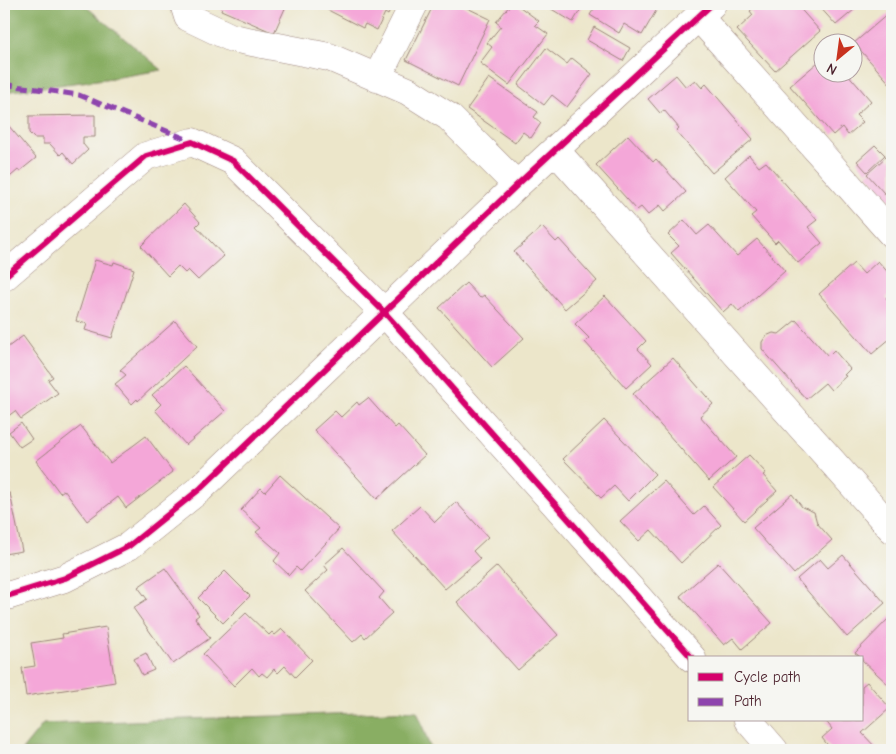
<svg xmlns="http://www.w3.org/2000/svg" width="896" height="754" font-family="'Comic Neue',sans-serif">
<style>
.forest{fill:#89ae64;stroke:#6a6648}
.building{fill:#f4a7d8}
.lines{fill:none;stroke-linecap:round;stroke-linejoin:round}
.minor-casing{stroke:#9b827a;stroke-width:29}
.minor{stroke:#fff;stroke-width:28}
.quiet{stroke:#8e44ad;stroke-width:5;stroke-dasharray:10 5;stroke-linecap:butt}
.cycleway-casing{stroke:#f6f6f2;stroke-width:9}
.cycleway{stroke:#d6006c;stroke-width:6}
</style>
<rect width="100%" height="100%" fill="#f6f6f2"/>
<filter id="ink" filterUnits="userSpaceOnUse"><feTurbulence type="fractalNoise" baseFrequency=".02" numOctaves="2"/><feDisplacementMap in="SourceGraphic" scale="10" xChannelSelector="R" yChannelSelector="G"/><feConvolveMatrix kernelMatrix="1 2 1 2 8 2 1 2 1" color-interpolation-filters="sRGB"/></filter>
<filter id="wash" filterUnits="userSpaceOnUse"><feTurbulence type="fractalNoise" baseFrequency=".0096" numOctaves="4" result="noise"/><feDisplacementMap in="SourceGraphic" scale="20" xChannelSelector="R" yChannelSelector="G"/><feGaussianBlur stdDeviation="1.12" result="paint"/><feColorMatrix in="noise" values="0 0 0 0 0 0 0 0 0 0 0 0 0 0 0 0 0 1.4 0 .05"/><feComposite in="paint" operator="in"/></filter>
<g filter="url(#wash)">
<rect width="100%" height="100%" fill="#ece6ca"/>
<path class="forest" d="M 4,4 L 83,4 L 162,70 L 113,78 L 4,92 Z
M 417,711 L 431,750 L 22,750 L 43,724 Z"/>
<g id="blocks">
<path class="building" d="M 223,4 L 287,4 L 274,33 L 221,10 Z
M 328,4 L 393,4 L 388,15 L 385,13 L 377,30 L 365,24 L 363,28 L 326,9 Z
M 434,4 L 459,4 L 490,19 L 458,86 L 406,60 Z
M 511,4 L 516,4 L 539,21 L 535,25 L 548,34 L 509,85 L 480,63 L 492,47 L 487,43 L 501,26 L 496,22 Z
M 543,4 L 584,4 L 573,22 Z
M 597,4 L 660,4 L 642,35 L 624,24 L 619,33 L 590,15 Z
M 758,4 L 783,4 L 784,5 L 787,4 L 796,4 L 820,31 L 775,71 L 737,30 L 753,15 L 750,11 Z
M 817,4 L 861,4 L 836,25 Z
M 889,13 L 892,17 L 892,86 L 854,43 Z
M 594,27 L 630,48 L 623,61 L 587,40 Z
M 546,48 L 567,64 L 572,58 L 592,74 L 567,107 L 552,95 L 544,105 L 518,85 Z
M 824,57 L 824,72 L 846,72 L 871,101 L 856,115 L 863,122 L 848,135 L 842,127 L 833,135 L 790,86 Z
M 676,75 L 686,87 L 695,80 L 702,88 L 706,84 L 753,139 L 712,173 L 676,131 L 679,128 L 664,110 L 660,113 L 648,99 Z
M 489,78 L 538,112 L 534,117 L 541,123 L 531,138 L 523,132 L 515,143 L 467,109 Z
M 95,115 L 95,137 L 83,137 L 83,144 L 88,150 L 73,164 L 63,152 L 60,155 L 50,144 L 43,144 L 43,138 L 34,138 L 29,133 L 29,116 Z
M 8,125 L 36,158 L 20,171 L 18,170 L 4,182 L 4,129 Z
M 628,135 L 653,162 L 656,159 L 686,192 L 665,211 L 660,205 L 648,215 L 641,207 L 637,210 L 596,165 Z
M 875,145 L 885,155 L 867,172 L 857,161 Z
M 749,155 L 759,167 L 766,162 L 817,220 L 808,227 L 822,243 L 798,263 L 778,240 L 775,243 L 751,216 L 756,212 L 725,177 Z
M 887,156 L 890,160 L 892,158 L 892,202 L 867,174 Z
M 184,204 L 200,222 L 196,226 L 224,256 L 198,280 L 188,270 L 185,273 L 178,266 L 168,276 L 141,246 Z
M 684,220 L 697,235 L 709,225 L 737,256 L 757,239 L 785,271 L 739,312 L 732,304 L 723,312 L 671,253 L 679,246 L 668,235 Z
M 542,227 L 556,242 L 559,239 L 597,281 L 565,309 L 514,252 Z
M 95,260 L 113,265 L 114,262 L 134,269 L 112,338 L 85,330 L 87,324 L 76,321 Z
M 878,261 L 892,277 L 892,292 L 886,298 L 892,304 L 890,310 L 892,312 L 892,337 L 872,354 L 819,294 L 854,263 L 864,274 Z
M 466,283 L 480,298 L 484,295 L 524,338 L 492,367 L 439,308 Z
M 605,296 L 646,341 L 638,349 L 652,364 L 626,388 L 585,342 L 589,338 L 575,324 Z
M 796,320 L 828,356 L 834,350 L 850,369 L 844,375 L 846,376 L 831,390 L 825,383 L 806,399 L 762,349 L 762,342 L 766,336 L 773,333 L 779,334 Z
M 175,321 L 197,346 L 138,401 L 137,399 L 132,404 L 115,384 L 126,375 L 120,370 Z
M 23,336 L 53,377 L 48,380 L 58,393 L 21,419 L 15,411 L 7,417 L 4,413 L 4,350 Z
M 673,358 L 713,404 L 700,416 L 736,457 L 709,481 L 633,394 Z
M 184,366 L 225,411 L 186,445 L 155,410 L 161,404 L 152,395 Z
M 368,398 L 395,428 L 398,425 L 425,455 L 377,499 L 314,430 L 335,411 L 341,417 L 357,402 L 359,405 Z
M 604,420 L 655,474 L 628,501 L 614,486 L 601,498 L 563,459 Z
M 21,423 L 32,439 L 20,447 L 9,432 Z
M 81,426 L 110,463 L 146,436 L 173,472 L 126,508 L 118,497 L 87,521 L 64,490 L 60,493 L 36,461 Z
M 749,455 L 766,473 L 763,475 L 777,491 L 744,521 L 713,487 Z
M 280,475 L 339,529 L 300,571 L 296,567 L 289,575 L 274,561 L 280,553 L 256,532 L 261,528 L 241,510 L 261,488 L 265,492 Z
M 664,481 L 694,515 L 704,506 L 721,525 L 681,563 L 651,530 L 639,541 L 620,521 Z
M 4,487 L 6,494 L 10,493 L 22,551 L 4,554 Z
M 792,494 L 802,507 L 814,512 L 817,523 L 832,540 L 794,574 L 753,528 Z
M 456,502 L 488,537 L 473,551 L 480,559 L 445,589 L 392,531 L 420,506 L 435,522 Z
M 343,548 L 384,592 L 379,598 L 392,613 L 365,638 L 362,634 L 353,642 L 305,591 L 328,570 L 324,565 Z
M 843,555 L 885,603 L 847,637 L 797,579 L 820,559 L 828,568 Z
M 718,563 L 772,623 L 742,649 L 733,638 L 724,645 L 680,596 Z
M 497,566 L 558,635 L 518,670 L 457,602 Z
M 165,568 L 199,615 L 195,618 L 210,638 L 173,664 L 133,608 L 147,599 L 138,587 Z
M 225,571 L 250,596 L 223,623 L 198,598 Z
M 246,613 L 269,635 L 272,632 L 275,635 L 282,629 L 312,660 L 295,677 L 285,666 L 278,673 L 274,669 L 267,677 L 262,673 L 259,676 L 252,668 L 234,686 L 203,654 Z
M 892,615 L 892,684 L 890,686 L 862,660 L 862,658 L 855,653 Z
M 106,627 L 115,682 L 26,696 L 22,668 L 35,666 L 31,643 L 63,638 L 62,634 Z
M 146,653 L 154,670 L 142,675 L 134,659 Z
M 867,682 L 890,708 L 862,733 L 878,750 L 827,750 L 830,748 L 822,738 L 832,729 L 825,720 L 862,720 L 862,686 Z"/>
</g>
</g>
<g filter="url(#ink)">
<use href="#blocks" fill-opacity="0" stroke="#9b827a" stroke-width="1"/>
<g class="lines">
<defs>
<path id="minor" d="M 184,4 L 188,17 L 232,38 L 329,57 L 408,91 L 449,117 L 517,185
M 698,16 L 892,234
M 377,78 L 414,4
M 556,151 L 892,529
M 4,277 L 146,156 L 192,142 L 233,161 L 385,313 L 692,658
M 4,597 L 65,578 L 129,546 L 201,488 L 517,185 L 712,4
M 748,720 L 774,750"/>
</defs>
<use href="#minor" class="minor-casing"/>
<use href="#minor" class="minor"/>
<path class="quiet" d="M 4,86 L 9,85 L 79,95 L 191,141"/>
<defs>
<path id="cycleway" d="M 4,277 L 146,156 L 192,142 L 233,161 L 385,313 L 692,658
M 4,597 L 65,578 L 129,546 L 201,488 L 517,185 L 712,4"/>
</defs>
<use href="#cycleway" class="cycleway-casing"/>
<use href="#cycleway" class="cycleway"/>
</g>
</g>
<rect width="896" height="754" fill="none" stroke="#f6f6f2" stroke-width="20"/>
<rect x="688" y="656" width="175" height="65" fill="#f6f6f2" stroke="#b1a0a2"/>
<rect x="698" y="673" width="25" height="8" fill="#d6006c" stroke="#b1a0a2"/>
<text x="734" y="682" font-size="15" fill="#4a1f2b">Cycle path</text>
<rect x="698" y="698" width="25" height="8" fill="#8e44ad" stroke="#b1a0a2"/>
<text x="734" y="706" font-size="15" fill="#4a1f2b">Path</text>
<g transform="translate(838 58) rotate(209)"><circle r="24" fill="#f6f6f2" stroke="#b1a0a2"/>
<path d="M0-4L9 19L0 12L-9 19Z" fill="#c8321e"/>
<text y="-8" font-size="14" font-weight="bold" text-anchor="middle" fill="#4a1f2b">N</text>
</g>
</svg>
